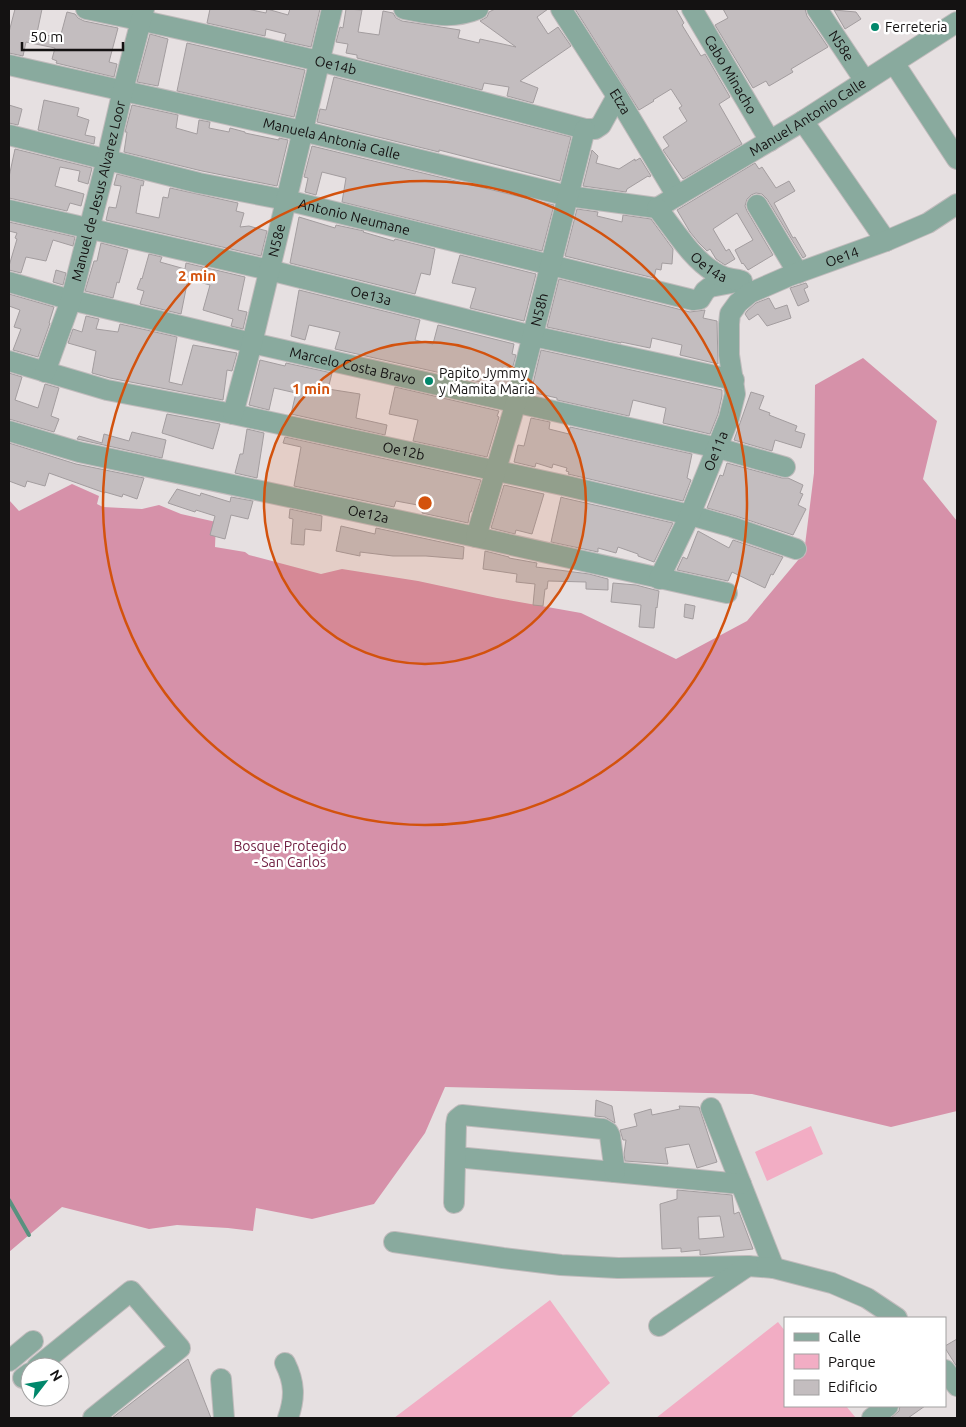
<svg xmlns="http://www.w3.org/2000/svg" width="966" height="1427" font-family="Ubuntu,sans-serif">
<style>
.green{fill:#f2adc4}
.forest{fill:#d691a9}
.lines{fill:none;stroke-linecap:round;stroke-linejoin:round}
.stream{stroke:#59917f;stroke-width:4}
.building{fill:#c3bdbf;stroke:#a39d9f;fill-rule:evenodd}
.minor-casing{stroke:#c0bbbc;stroke-width:22}
.minor{stroke:#89aa9e;stroke-width:20}
.ring{fill:none;stroke:#d3520d;stroke-width:2.5}
.poi-dot{fill:#00876b;stroke:#fff;stroke-width:2}
.labels{text-anchor:middle;stroke-width:5;stroke-linejoin:round;paint-order:stroke}
.poi-label{font-size:14px;fill:#141212;stroke:#fff;text-anchor:start}
.street-label{font-size:14px;fill:#141212;stroke:#fff}
.park-label{font-size:14px;fill:#722244;stroke:#fff}
.centre{fill:#d3520d;stroke:#fff;stroke-width:2.5}
.ring-label{font-size:15px;text-anchor:middle;font-weight:bold;fill:#d3520d;stroke:#fff;stroke-width:5;stroke-linejoin:round;paint-order:stroke}
</style>
<rect width="100%" height="100%" fill="#e6e0e1"/>
<path class="green" d="M 811,1126 L 823,1154 L 767,1181 L 755,1152 Z
M 550,1300 L 610,1383 L 570,1418 L 394,1418 Z
M 778,1322 L 785,1331 L 785,1406 L 846,1406 L 856,1418 L 656,1418 Z"/>
<path class="forest" d="M 863,358 L 937,421 L 923,479 L 957,521 L 957,1111 L 891,1127 L 752,1094 L 445,1087 L 425,1133 L 374,1204 L 312,1219 L 256,1208 L 253,1231 L 228,1228 L 177,1225 L 149,1229 L 62,1207 L 9,1252 L 9,500 L 19,511 L 72,484 L 99,496 L 97,504 L 103,507 L 142,509 L 159,505 L 181,514 L 216,522 L 215,547 L 245,552 L 249,555 L 321,574 L 342,569 L 418,581 L 497,598 L 581,613 L 676,659 L 747,621 L 804,553 L 814,473 L 815,385 Z"/>
<g class="lines">
<path class="stream" d="M 9,1200 L 29,1235"/>
</g>
<path class="building" d="M 15,9 L 42,9 L 37,33 L 60,38 L 67,12 L 75,14 L 78,18 L 84,21 L 118,28 L 109,62 L 117,64 L 114,77 L 56,63 L 57,61 L 52,59 L 55,48 L 26,42 L 23,56 L 9,53 L 9,32 Z
M 210,9 L 247,9 L 266,13 L 267,9 L 288,15 L 290,9 L 320,9 L 311,47 L 284,41 L 286,34 L 266,29 L 265,36 L 207,23 Z
M 346,9 L 362,10 L 358,32 L 379,35 L 383,11 L 393,13 L 396,18 L 402,21 L 460,30 L 458,38 L 479,43 L 480,39 L 516,47 L 480,21 L 487,17 L 489,12 L 495,9 L 548,9 L 537,17 L 548,34 L 558,27 L 571,46 L 520,81 L 538,88 L 533,103 L 507,96 L 509,87 L 484,83 L 482,90 L 357,58 L 357,55 L 346,53 L 348,44 L 336,42 L 340,27 L 343,28 Z
M 575,9 L 676,9 L 684,23 L 682,25 L 701,56 L 705,54 L 730,97 L 719,104 L 742,144 L 683,179 L 663,150 L 669,146 L 663,137 L 687,121 L 679,108 L 682,106 L 671,89 L 653,100 L 654,101 L 639,110 Z
M 723,9 L 805,9 L 807,16 L 828,47 L 791,69 L 793,72 L 769,86 L 766,81 L 753,88 L 715,25 L 728,18 Z
M 834,10 L 856,12 L 861,19 L 845,29 Z
M 150,34 L 168,39 L 158,86 L 137,82 Z
M 187,43 L 305,70 L 294,117 L 177,91 Z
M 334,77 L 571,137 L 560,181 L 439,150 L 439,152 L 317,122 L 320,109 L 326,110 Z
M 44,100 L 79,108 L 77,116 L 89,120 L 85,135 L 95,137 L 94,144 L 38,130 Z
M 9,105 L 22,109 L 18,125 L 9,123 Z
M 132,105 L 178,115 L 176,128 L 197,134 L 199,120 L 210,122 L 209,128 L 229,132 L 230,128 L 245,132 L 245,133 L 279,140 L 279,138 L 288,140 L 277,186 L 202,171 L 124,152 L 127,132 L 125,132 Z
M 312,146 L 554,205 L 542,251 L 342,202 L 346,178 L 322,172 L 316,195 L 305,192 L 308,178 L 304,177 Z
M 15,149 L 92,168 L 88,184 L 78,181 L 80,171 L 60,167 L 55,186 L 84,194 L 81,206 L 70,203 L 67,211 L 9,198 L 9,177 Z
M 592,150 L 598,156 L 596,163 L 619,169 L 635,159 L 635,161 L 640,158 L 651,176 L 649,177 L 648,176 L 627,189 L 626,192 L 583,186 Z
M 755,163 L 759,169 L 762,167 L 776,188 L 789,181 L 795,191 L 774,203 L 793,238 L 795,237 L 806,256 L 803,258 L 767,199 L 762,194 L 756,193 L 751,195 L 747,199 L 745,206 L 747,211 L 773,255 L 748,270 L 743,263 L 742,264 L 735,250 L 753,240 L 737,213 L 713,229 L 726,251 L 729,249 L 735,259 L 725,265 L 716,259 L 710,249 L 707,251 L 699,243 L 690,232 L 677,210 Z
M 117,174 L 144,181 L 143,186 L 141,185 L 136,213 L 159,218 L 163,197 L 168,198 L 170,188 L 238,203 L 236,211 L 244,213 L 240,227 L 249,226 L 267,231 L 261,256 L 106,220 L 109,207 L 116,208 L 121,186 L 114,185 Z
M 577,209 L 598,212 L 597,216 L 622,222 L 623,215 L 651,219 L 673,249 L 672,264 L 662,263 L 661,270 L 656,269 L 654,278 L 565,256 Z
M 299,217 L 335,228 L 336,225 L 364,231 L 363,232 L 394,241 L 395,239 L 435,249 L 430,275 L 421,273 L 415,294 L 290,263 Z
M 9,222 L 75,237 L 73,246 L 53,240 L 46,261 L 26,257 L 21,273 L 9,270 L 9,266 L 17,239 L 15,238 L 17,233 L 9,231 Z
M 101,243 L 128,250 L 119,283 L 117,282 L 113,298 L 85,291 L 94,261 L 97,261 Z
M 149,254 L 162,257 L 160,262 L 185,269 L 186,263 L 245,277 L 238,310 L 247,312 L 243,329 L 231,326 L 233,319 L 203,310 L 210,285 L 188,279 L 181,314 L 140,304 L 144,291 L 137,289 L 141,278 L 142,279 Z
M 460,255 L 536,274 L 524,321 L 470,308 L 476,288 L 452,283 Z
M 56,270 L 66,273 L 63,285 L 53,282 Z
M 559,279 L 690,312 L 705,310 L 703,318 L 717,321 L 718,364 L 680,355 L 682,345 L 652,338 L 650,348 L 621,342 L 621,343 L 547,327 Z
M 806,283 L 808,287 L 804,289 L 809,301 L 798,306 L 790,288 Z
M 299,290 L 420,320 L 415,340 L 433,344 L 438,325 L 514,344 L 512,354 L 516,355 L 507,388 L 335,349 L 340,332 L 309,325 L 305,340 L 291,336 Z
M 9,294 L 54,307 L 49,323 L 50,323 L 38,357 L 13,350 L 21,329 L 14,327 L 20,310 L 9,306 Z
M 769,298 L 775,309 L 787,305 L 791,318 L 767,326 L 758,314 L 749,320 L 745,314 L 747,311 L 756,303 Z
M 86,316 L 99,319 L 96,329 L 118,332 L 120,324 L 177,337 L 169,382 L 182,385 L 193,345 L 237,353 L 232,371 L 227,370 L 223,400 L 110,378 L 92,373 L 96,351 L 68,343 L 73,329 L 82,332 Z
M 541,350 L 722,390 L 722,396 L 718,414 L 710,434 L 663,423 L 666,408 L 633,400 L 629,416 L 557,400 L 557,398 L 531,392 Z
M 260,360 L 285,366 L 286,363 L 332,373 L 328,389 L 360,394 L 356,418 L 387,425 L 385,435 L 291,414 L 296,393 L 274,388 L 269,410 L 249,405 Z
M 9,373 L 22,377 L 15,400 L 38,408 L 45,384 L 59,388 L 51,416 L 59,419 L 54,432 L 9,419 Z
M 395,387 L 499,411 L 497,416 L 499,417 L 487,457 L 413,441 L 418,420 L 389,414 Z
M 751,392 L 764,396 L 759,409 L 770,413 L 769,415 L 797,426 L 795,431 L 805,434 L 801,448 L 775,440 L 772,451 L 734,440 Z
M 167,414 L 220,424 L 213,449 L 162,433 Z
M 531,418 L 550,422 L 549,429 L 569,434 L 570,427 L 692,454 L 687,478 L 691,480 L 683,501 L 568,474 L 569,472 L 566,471 L 567,468 L 553,464 L 552,468 L 536,463 L 535,467 L 514,462 L 518,445 L 524,446 Z
M 247,429 L 264,433 L 257,478 L 235,473 L 240,454 L 243,454 Z
M 132,432 L 166,440 L 162,458 L 77,439 L 79,436 L 102,443 L 104,434 L 129,441 Z
M 285,437 L 481,480 L 471,512 L 470,512 L 468,523 L 422,513 L 423,506 L 396,501 L 394,507 L 294,486 L 301,447 L 283,443 Z
M 9,443 L 76,464 L 144,478 L 137,499 L 123,494 L 122,497 L 105,492 L 105,493 L 49,473 L 45,486 L 27,481 L 25,487 L 9,481 Z
M 727,463 L 782,478 L 788,478 L 803,485 L 800,493 L 803,494 L 798,505 L 806,509 L 793,535 L 736,516 L 707,508 L 720,475 L 723,476 Z
M 504,485 L 544,494 L 532,534 L 516,530 L 515,534 L 491,528 Z
M 177,489 L 200,496 L 201,493 L 230,502 L 231,497 L 253,501 L 248,519 L 231,515 L 225,539 L 210,535 L 215,516 L 196,510 L 195,512 L 168,503 Z
M 561,497 L 564,498 L 673,523 L 654,562 L 638,556 L 638,554 L 618,547 L 616,553 L 598,548 L 598,552 L 551,542 Z
M 290,509 L 322,516 L 321,531 L 305,529 L 304,545 L 291,544 L 293,519 L 289,518 Z
M 341,526 L 375,534 L 376,528 L 464,547 L 463,559 L 426,556 L 393,556 L 360,552 L 360,556 L 336,551 Z
M 698,531 L 729,548 L 733,540 L 783,557 L 773,575 L 771,574 L 765,588 L 732,572 L 728,581 L 677,570 L 683,557 L 687,559 Z
M 485,551 L 509,557 L 509,558 L 537,563 L 536,567 L 589,574 L 608,579 L 608,590 L 586,589 L 586,582 L 548,581 L 547,589 L 545,589 L 543,606 L 533,605 L 535,584 L 516,582 L 517,574 L 483,569 Z
M 613,583 L 636,585 L 659,591 L 657,608 L 656,607 L 654,628 L 639,627 L 641,605 L 611,602 Z
M 685,604 L 695,606 L 693,619 L 684,617 Z
M 596,1100 L 612,1106 L 615,1123 L 605,1117 L 595,1116 Z
M 679,1106 L 699,1107 L 717,1162 L 697,1168 L 689,1144 L 665,1148 L 668,1164 L 625,1161 L 624,1154 L 626,1140 L 623,1140 L 620,1130 L 637,1126 L 634,1114 L 651,1109 L 652,1115 L 680,1109 Z
M 677,1190 L 732,1195 L 734,1214 L 739,1212 L 753,1249 L 700,1255 L 700,1250 L 681,1252 L 681,1248 L 662,1249 L 660,1204 L 677,1199 ZM 720,1216 L 724,1237 L 699,1239 L 698,1217 Z
M 957,1339 L 957,1367 L 945,1348 L 945,1346 Z
M 188,1359 L 211,1418 L 112,1418 Z
M 900,1406 L 925,1406 L 908,1418 L 891,1418 L 899,1411 Z"/>
<g class="lines">
<defs>
<g id="minor">
<path id="s1" d="M 86,9 C 253,43 420,85 585,129 L 595,129 L 601,125 L 617,96"/>
<path d="M 404,9 C 431,14 451,20 478,9"/>
<path id="s2" d="M 561,9 L 617,96 L 677,196"/>
<path id="s3" d="M 692,9 L 770,141"/>
<path id="s4" d="M 817,9 L 865,81"/>
<path d="M 894,63 L 957,159"/>
<path id="s5" d="M 9,65 L 302,131 L 568,196 L 657,208"/>
<path d="M 803,121 L 886,241"/>
<path id="s6" d="M 9,135 L 199,183 L 286,200 L 693,300 L 700,299 L 705,291 L 710,287 L 742,281"/>
<path d="M 757,205 L 798,273"/>
<path id="s7" d="M 657,208 L 803,121 L 957,22"/>
<path id="s8" d="M 657,208 C 674,229 691,258 714,272 C 721,277 730,279 739,280"/>
<path id="s9" d="M 9,210 L 269,270 L 533,336 L 734,380"/>
<path id="s10" d="M 9,282 L 71,300 L 252,343 L 718,448 L 785,467"/>
<path id="s11" d="M 9,361 L 107,390 L 233,414 L 567,486 L 690,515 L 732,527 L 796,549"/>
<path id="s12" d="M 45,372 L 71,300 L 107,159 L 123,90 L 144,9"/>
<path id="s13" d="M 233,414 L 252,343 L 332,9"/>
<path id="s14" d="M 9,431 L 79,452 L 476,537 L 727,593"/>
<path id="s15" d="M 476,537 L 516,402 L 585,129"/>
<path id="s16" d="M 659,579 L 690,515 L 729,418 L 735,394 L 729,355 L 729,324 L 730,314 L 738,303 L 750,293 L 789,276 L 886,241 L 928,223 L 957,204"/>
<path d="M 711,1108 L 774,1268"/>
<path d="M 456,1157 L 741,1184"/>
<path d="M 454,1203 L 456,1125 L 457,1119 L 462,1115 L 603,1129 L 608,1132 L 610,1136 L 615,1172"/>
<path d="M 394,1242 L 503,1258 L 561,1265 L 618,1268 L 748,1266 L 774,1268 L 832,1283 L 867,1298 L 897,1318"/>
<path d="M 659,1326 L 748,1266"/>
<path d="M 9,1361 L 33,1341"/>
<path d="M 285,1363 C 295,1383 295,1398 288,1418"/>
<path d="M 37,1367 L 131,1291 L 180,1348 L 93,1418"/>
<path d="M 945,1370 L 957,1386"/>
<path d="M 23,1378 L 30,1373"/>
<path d="M 221,1379 L 224,1418"/>
<path d="M 872,1418 L 888,1406"/>
</g>
</defs>
<use href="#minor" class="minor-casing"/>
<use href="#minor" class="minor"/>
</g>
<circle cx="425" cy="503" r="161" fill="#d3520d" fill-opacity=".12"/>
<g class="ring">
<circle cx="425" cy="503" r="161"/>
<circle cx="425" cy="503" r="322"/>
</g>
<g class="poi-dot">
<circle cx="875" cy="27" r="5"/>
<circle cx="429" cy="381" r="5"/>
</g>
<g class="labels">
<g class="poi-label">
<text x="885" y="32">Ferreteria</text>
<text x="439" y="378">Papito Jymmy<tspan x="439" dy="16">y Mamita Maria</tspan></text>
</g>
<g class="street-label">
<text dy="5" stroke="none"><textPath href="#s4" startOffset="44">N58e</textPath></text>
<text dy="5" stroke="none"><textPath href="#s1" startOffset="256">Oe14b</textPath></text>
<text dy="5" stroke="none"><textPath href="#s3" startOffset="76">Cabo Minacho</textPath></text>
<text dy="5" stroke="none"><textPath href="#s2" startOffset="110">Etza</textPath></text>
<text dy="5" stroke="none"><textPath href="#s7" startOffset="176">Manuel Antonio Calle</textPath></text>
<text dy="5" stroke="none"><textPath href="#s5" startOffset="331">Manuela Antonia Calle</textPath></text>
<text dy="5" stroke="none"><textPath href="#s12" startOffset="189">Manuel de Jesus Alvarez Loor</textPath></text>
<text dy="5" stroke="none"><textPath href="#s6" startOffset="355">Antonio Neumane</textPath></text>
<text dy="5" stroke="none"><textPath href="#s13" startOffset="179">N58e</textPath></text>
<text dy="5" stroke="none"><textPath href="#s16" startOffset="409">Oe14</textPath></text>
<text dy="5" stroke="none"><textPath href="#s8" startOffset="79">Oe14a</textPath></text>
<text dy="5" stroke="none"><textPath href="#s9" startOffset="372">Oe13a</textPath></text>
<text dy="5" stroke="none"><textPath href="#s15" startOffset="236">N58h</textPath></text>
<text dy="5" stroke="none"><textPath href="#s10" startOffset="354">Marcelo Costa Bravo</textPath></text>
<text dy="5" stroke="none"><textPath href="#s11" startOffset="405">Oe12b</textPath></text>
<text dy="5" stroke="none"><textPath href="#s16" startOffset="140">Oe11a</textPath></text>
<text dy="5" stroke="none"><textPath href="#s14" startOffset="369">Oe12a</textPath></text>
</g>
<g class="park-label">
<text x="290" y="851">Bosque Protegido<tspan x="290" dy="16">- San Carlos</tspan></text>
</g>
</g>
<circle cx="425" cy="503" r="8" class="centre"/>
<g class="ring-label">
<text x="197" y="281">2 min</text>
<text x="311" y="394">1 min</text>
</g>
<rect width="966" height="1427" fill="none" stroke="#141212" stroke-width="20"/>
<rect x="784" y="1317" width="162" height="90" fill="#ffffff" stroke="#a1a0a0"/>
<rect x="794" y="1333" width="25" height="8" fill="#89aa9e" stroke="#a1a0a0"/>
<text x="828" y="1342" font-size="15" fill="#141212">Calle</text>
<rect x="794" y="1354" width="25" height="15" fill="#f2adc4" stroke="#a1a0a0"/>
<text x="828" y="1367" font-size="15" fill="#141212">Parque</text>
<rect x="794" y="1380" width="25" height="15" fill="#c3bdbf" stroke="#a1a0a0"/>
<text x="828" y="1392" font-size="15" fill="#141212">Edificio</text>
<g transform="translate(45 1382) rotate(59)"><circle r="24" fill="#ffffff" stroke="#a1a0a0"/>
<path d="M0-4L9 19L0 12L-9 19Z" fill="#00876b"/>
<text y="-8" font-size="14" font-weight="bold" text-anchor="middle" fill="#141212">N</text>
</g>
<path d="M22 42v8h101v-8" fill="none" stroke="#141212" stroke-width="2.5"/>
<text x="30" y="42" font-size="15" fill="#141212" stroke="#ffffff" stroke-width="4" paint-order="stroke">50 m</text>
</svg>
